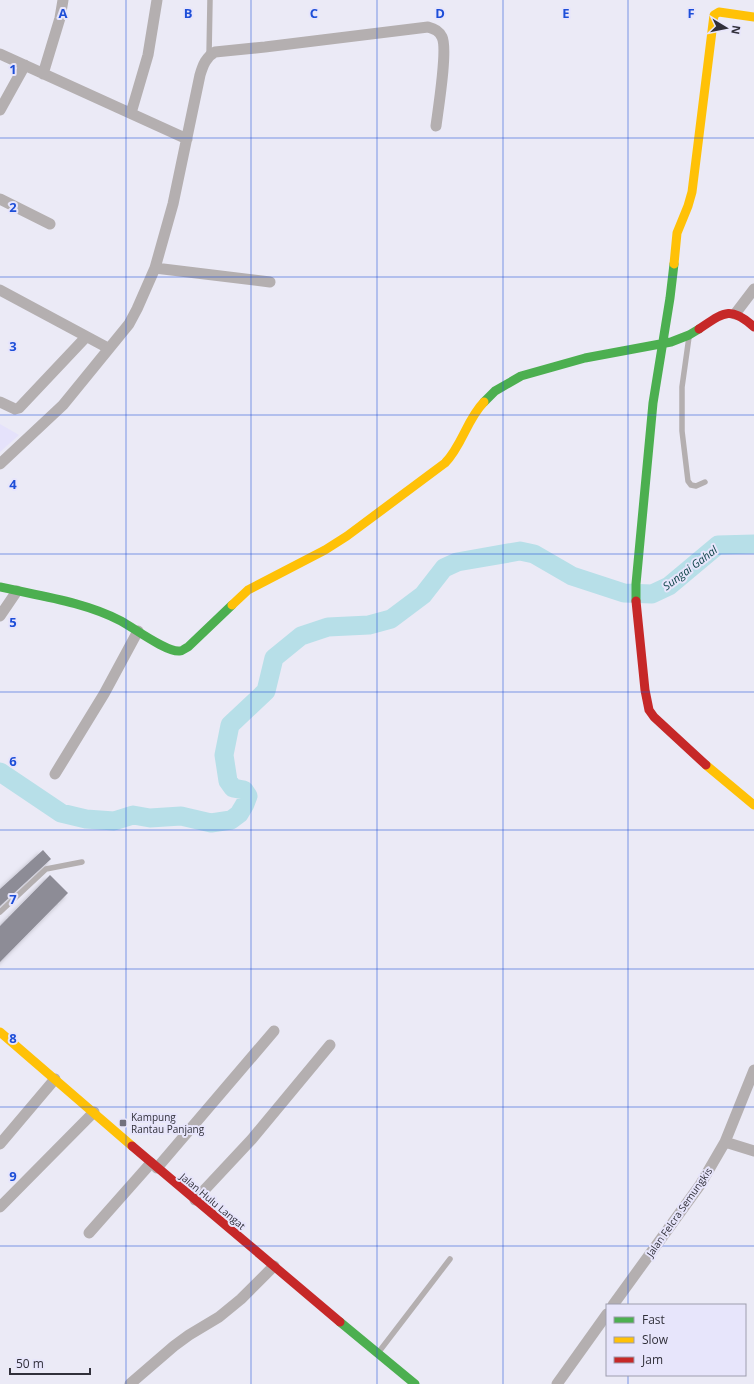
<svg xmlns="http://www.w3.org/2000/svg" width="754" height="1384" font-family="'Open Sans',sans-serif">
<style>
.built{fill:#e5e2fb}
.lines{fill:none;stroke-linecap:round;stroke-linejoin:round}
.river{stroke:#b7dfe8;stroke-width:19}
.building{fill:#8d8c96;filter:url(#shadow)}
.lane{stroke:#b4afb0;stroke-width:5.5}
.street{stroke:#b4afb0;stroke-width:11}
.fast{stroke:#4caf50;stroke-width:9}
.slow{stroke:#ffc107;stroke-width:9}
.jam{stroke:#c62828;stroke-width:9}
.grid{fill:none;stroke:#1d4ed8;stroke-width:1;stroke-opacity:0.55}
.poi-dot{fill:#72717c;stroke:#e7e5fb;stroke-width:1.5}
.labels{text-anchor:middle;stroke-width:4;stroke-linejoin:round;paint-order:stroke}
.poi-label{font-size:10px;fill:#31303a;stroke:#e7e5fb;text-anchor:start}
.street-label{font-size:10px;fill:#31303a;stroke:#e7e5fb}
.water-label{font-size:11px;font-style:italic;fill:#0c4247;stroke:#e7e5fb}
.grid-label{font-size:13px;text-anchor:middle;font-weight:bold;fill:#1d4ed8;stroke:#e7e5fb;stroke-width:4;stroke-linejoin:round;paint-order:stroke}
</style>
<defs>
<filter id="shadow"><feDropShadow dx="-3.5" dy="3.5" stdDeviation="2" flood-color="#0004"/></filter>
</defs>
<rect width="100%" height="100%" fill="#ebeaf6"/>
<path class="built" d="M 0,424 L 19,435 L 0,452 Z"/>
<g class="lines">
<path class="river" d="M 0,772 L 61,813 L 86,819 L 114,821 L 133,815 L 150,818 L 181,816 L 211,823 L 231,820 L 239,814 L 245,804 L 248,796 L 244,790 L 233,788 L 228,781 L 224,755 L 230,725 L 266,691 L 274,658 L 301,636 L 328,627 L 369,625 L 391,619 L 423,595 L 444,568 L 457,562 L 520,551 L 534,554 L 572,576 L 624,593 L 652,594 L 669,586 L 718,545 L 754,544"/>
</g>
<path class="building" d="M 43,850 L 51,859 L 0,906 L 0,889 Z
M 50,875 L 68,893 L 0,962 L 0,926 Z"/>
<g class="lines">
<path class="lane" d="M 209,56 L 210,0
M 689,337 L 682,387 L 682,431 L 688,481 L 691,485 L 696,486 L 705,482
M 0,912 L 46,869 L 82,862
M 378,1353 L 450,1259"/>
<path class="street" d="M 0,54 L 187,139
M 43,74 L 60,18 L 63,0
M 0,110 L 25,65
M 131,113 L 148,55 L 157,0
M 0,199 L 50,224
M 155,268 L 270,282
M 0,290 L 108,348
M 735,314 L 754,289
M 0,402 L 15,409 L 19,408 L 86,337
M 0,464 L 63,405 L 129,324 L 137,309 L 155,268 L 173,204 L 200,75 C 203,65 206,57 215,52 L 265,47 L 428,27 C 435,29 439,31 442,37 C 448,49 438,110 436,126
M 0,616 L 17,591
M 55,774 L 104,694 L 138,631
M 725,1142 L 754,1151
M 0,1144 L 55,1079
M 157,1168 L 274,1031
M 195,1200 L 252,1139 L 330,1045
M 0,1207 L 94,1112
M 89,1233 L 151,1163
M 613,1305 L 700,1185 L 725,1142 L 754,1070
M 130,1384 L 174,1346 L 189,1335 L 219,1317 L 241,1299 L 274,1266
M 557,1384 L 607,1314"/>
<path class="fast" d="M 484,402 L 495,391 L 521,376 L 585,358 L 671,342 L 689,335 L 699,329
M 0,587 C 40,596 85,602 121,621 C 134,628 167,653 180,651 C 183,651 185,648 188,647 L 232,605
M 636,601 L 636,584 L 653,403 L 670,298 L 674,264
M 340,1322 L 415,1384"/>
<path class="slow" d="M 674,264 L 677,233 L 688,206 L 692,192 L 714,15 L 719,12 L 754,17
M 232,605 L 248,590 L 325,550 L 347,536 L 445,463 C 462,446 467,419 484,402
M 706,765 L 754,805
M 0,1032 L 132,1146"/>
<path class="jam" d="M 699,329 C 723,313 730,305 754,327
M 636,601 L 645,690 L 649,710 L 654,717 L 706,765
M 132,1146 L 340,1322"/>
</g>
<path class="grid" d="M 126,0 L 126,1384M 251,0 L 251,1384M 377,0 L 377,1384M 503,0 L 503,1384M 628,0 L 628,1305M 0,138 L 754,138M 0,277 L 754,277M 0,415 L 754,415M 0,554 L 754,554M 0,692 L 754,692M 0,830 L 754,830M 0,969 L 754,969M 0,1107 L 754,1107M 0,1246 L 754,1246M 628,1375 L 628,1384"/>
<rect class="poi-dot" x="119" y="1119" width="8" height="8" rx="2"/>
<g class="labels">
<g class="poi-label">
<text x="131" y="1121">Kampung<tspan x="131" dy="12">Rantau Panjang</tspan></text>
</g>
<g class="street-label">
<text transform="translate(213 1201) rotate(40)" y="4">Jalan Hulu Langat</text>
<text transform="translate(679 1212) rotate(-55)" y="4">Jalan Felcra Semungkis</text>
</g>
<g class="water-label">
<text transform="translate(690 568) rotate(-37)" y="4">Sungai Gahal</text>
</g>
</g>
<g class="grid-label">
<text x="63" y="18">A</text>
<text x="188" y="18">B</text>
<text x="314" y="18">C</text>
<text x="440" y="18">D</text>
<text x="566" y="18">E</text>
<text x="691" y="18">F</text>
<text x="13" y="74">1</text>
<text x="13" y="212">2</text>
<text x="13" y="351">3</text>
<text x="13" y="489">4</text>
<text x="13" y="627">5</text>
<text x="13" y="766">6</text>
<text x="13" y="904">7</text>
<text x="13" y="1043">8</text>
<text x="13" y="1181">9</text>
</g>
<rect x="606" y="1304" width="140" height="72" fill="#e7e5fb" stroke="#9e9dae"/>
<rect x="614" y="1317" width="20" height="6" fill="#4caf50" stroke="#9e9dae"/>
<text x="642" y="1324" font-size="12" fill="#31303a">Fast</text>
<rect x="614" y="1337" width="20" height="6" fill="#ffc107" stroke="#9e9dae"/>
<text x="642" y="1344" font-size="12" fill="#31303a">Slow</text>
<rect x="614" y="1357" width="20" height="6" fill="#c62828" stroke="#9e9dae"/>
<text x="642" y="1364" font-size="12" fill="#31303a">Jam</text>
<g transform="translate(726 28) rotate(100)" stroke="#e7e5fb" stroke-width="3" paint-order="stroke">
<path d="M0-3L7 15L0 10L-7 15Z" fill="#31303a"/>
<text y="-6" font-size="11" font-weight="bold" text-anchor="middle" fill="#31303a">N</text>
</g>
<path d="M10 1368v6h80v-6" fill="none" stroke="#31303a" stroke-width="2"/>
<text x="16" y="1368" font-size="12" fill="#31303a" stroke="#e7e5fb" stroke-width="3" paint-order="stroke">50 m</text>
</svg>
